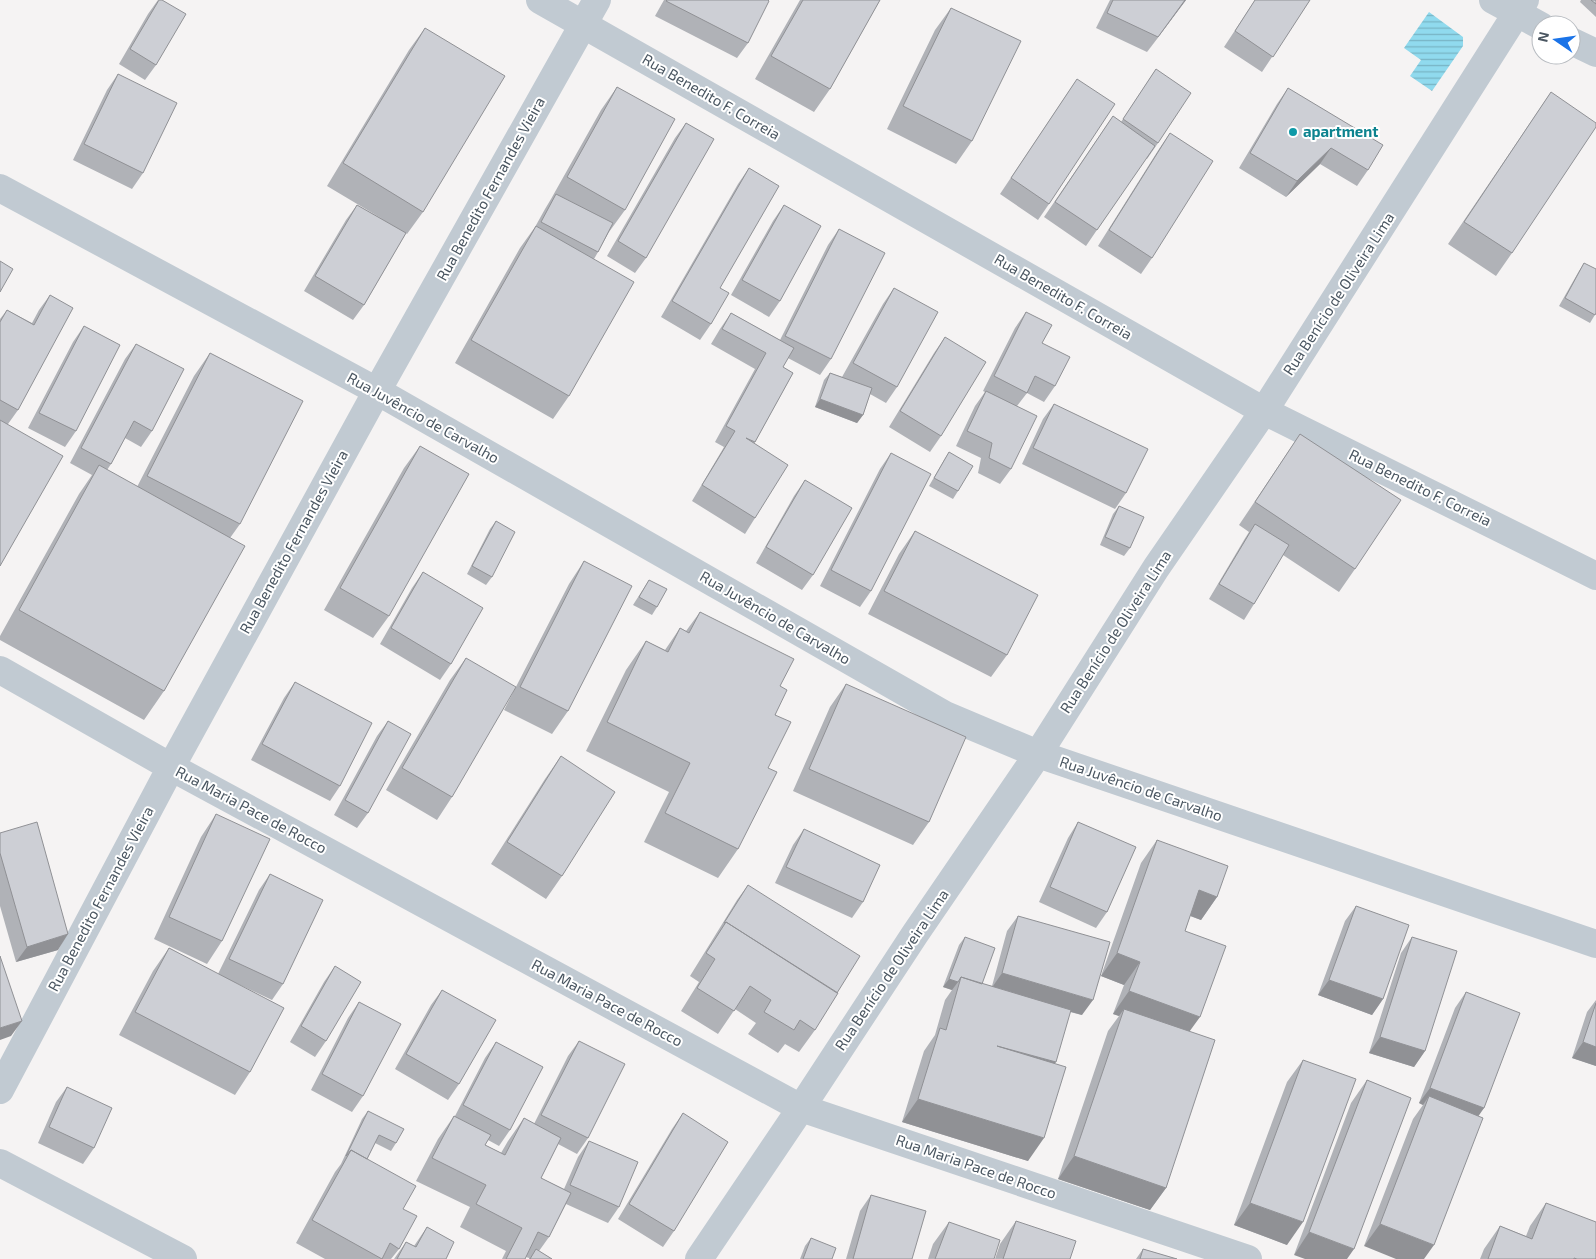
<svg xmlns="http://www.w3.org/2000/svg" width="1596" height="1259" font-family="'Exo 2',sans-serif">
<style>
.water{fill:url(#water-rules)}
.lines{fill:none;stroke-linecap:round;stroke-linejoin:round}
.minor{stroke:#c1cad2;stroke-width:28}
.wall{fill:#b0b2b7}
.shaded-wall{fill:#909195}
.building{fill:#cdcfd5;stroke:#909195}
.culture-dot{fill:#0f9aa8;stroke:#fff;stroke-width:2}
.labels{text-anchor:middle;stroke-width:4;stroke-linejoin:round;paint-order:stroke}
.street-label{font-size:15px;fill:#4a5661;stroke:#fff}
.culture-label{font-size:15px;font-weight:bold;fill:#0d838f;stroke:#fff;text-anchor:start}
</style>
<defs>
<pattern id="water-rules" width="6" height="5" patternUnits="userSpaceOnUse" patternTransform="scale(1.25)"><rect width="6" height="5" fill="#90daee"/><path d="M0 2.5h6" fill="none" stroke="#78b4c4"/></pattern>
</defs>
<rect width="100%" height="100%" fill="#f5f3f3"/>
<path class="water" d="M 1429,12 L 1463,37 L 1463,46 L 1432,91 L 1410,76 L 1421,60 L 1404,48 Z"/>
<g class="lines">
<path class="minor" d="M 540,0 L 1264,411 L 1596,576
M 1493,0 L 1541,26
M 1571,41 L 1596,53
M 0,188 L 377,391 L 945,715 L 1038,754 L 1596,944
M 0,670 L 171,767 L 801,1108 L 1248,1259
M 0,1090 L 171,767 L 377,391 L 597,0
M 0,1163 L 183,1259
M 699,1259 L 801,1108 L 915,934 L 1038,754 L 1156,568 L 1264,411 L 1525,0"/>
</g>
<path class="wall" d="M 158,0 L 156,65 L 145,80 L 119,64 L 148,14 Z
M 664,0 L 768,0 L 748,43 L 737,58 L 655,16 Z
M 800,0 L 880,0 L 830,89 L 814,112 L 755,79 Z
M 1110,0 L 1186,0 L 1147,52 L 1096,28 Z
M 1255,0 L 1310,0 L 1262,72 L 1224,47 Z
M 1581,0 L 1596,0 L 1596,17 L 1580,2 Z
M 951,8 L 972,141 L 956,164 L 887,129 L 935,30 Z
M 425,28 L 423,212 L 407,234 L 406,233 L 364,305 L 353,320 L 304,291 L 346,220 L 357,205 L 384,220 L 327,186 L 409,50 Z
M 1156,69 L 1158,143 L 1147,159 L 1146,158 L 1086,246 L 1044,217 L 1113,116 L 1121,122 Z
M 118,74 L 143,173 L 132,189 L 73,160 L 107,90 Z
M 1077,79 L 1049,204 L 1038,220 L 1000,194 Z
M 617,87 L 625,210 L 609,232 L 598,252 L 594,259 L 569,396 L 553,419 L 455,363 L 520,248 L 535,227 L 545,209 L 551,199 L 601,110 Z
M 1288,88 L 1368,170 L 1357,186 L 1320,164 L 1286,197 L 1239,168 L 1277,104 Z
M 1551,92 L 1512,253 L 1496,276 L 1448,244 Z
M 686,123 L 646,258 L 635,273 L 607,256 L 675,138 Z
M 1170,133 L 1152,258 L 1141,274 L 1098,246 L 1159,149 Z
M 749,168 L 720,288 L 711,324 L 700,340 L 661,317 L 738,184 Z
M 784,205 L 780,301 L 769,317 L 731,295 L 773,221 Z
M 839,229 L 831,359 L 820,375 L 788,358 L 783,367 L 793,373 L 754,444 L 755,518 L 745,534 L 692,501 L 724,447 L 715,442 L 755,369 L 711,344 L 720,329 L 731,313 L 780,340 L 828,245 Z
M 1584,263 L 1596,313 L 1590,323 L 1559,306 L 1579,271 Z
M 894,288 L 897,387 L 886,403 L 870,394 L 863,415 L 857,423 L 815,407 L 824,380 L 830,373 L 842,377 L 883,304 Z
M 50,295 L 18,410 L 8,424 L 0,566 L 0,319 L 7,310 L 32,323 L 39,310 Z
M 1026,312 L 1042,343 L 1055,386 L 1044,402 L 1027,393 L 1017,406 L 1011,469 L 1000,484 L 978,473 L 981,458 L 956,446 L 975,406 L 985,392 L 983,391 L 1015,328 Z
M 84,326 L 76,431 L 65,447 L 28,428 L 73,342 Z
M 945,337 L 941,436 L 930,452 L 889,427 L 934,353 Z
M 136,344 L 152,431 L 141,447 L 125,438 L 111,464 L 107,470 L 137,487 L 194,376 L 210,353 L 240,524 L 230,538 L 164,691 L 144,720 L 0,640 L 0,636 L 79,494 L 92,475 L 70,463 L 125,359 Z
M 1054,404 L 1126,493 L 1115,509 L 1022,464 L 1043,419 Z
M 1300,434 L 1355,569 L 1339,592 L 1283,555 L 1254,604 L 1244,620 L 1209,599 L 1244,540 L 1249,532 L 1239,525 Z
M 420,446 L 389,616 L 373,638 L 324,610 L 404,468 Z
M 949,452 L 958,491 L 953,499 L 929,486 L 944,460 Z
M 891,453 L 871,591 L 860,607 L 820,586 L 880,469 Z
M 805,480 L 813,575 L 802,590 L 756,563 L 794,496 Z
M 1119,506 L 1130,548 L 1124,556 L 1100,545 L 1113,514 Z
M 496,521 L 492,577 L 486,585 L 467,574 L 490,529 Z
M 915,531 L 1007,655 L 991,677 L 868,614 L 899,554 Z
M 584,561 L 568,711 L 552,734 L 504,710 L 569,584 Z
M 423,572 L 451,664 L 440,680 L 380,644 L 412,588 Z
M 649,580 L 657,607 L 652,615 L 633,605 Z
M 700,612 L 780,686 L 768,768 L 738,849 L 718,878 L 644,842 L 669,792 L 586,751 L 626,670 L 646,641 L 665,650 L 680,628 L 686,631 Z
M 466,658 L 452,797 L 437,820 L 386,790 L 450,680 Z
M 295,682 L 340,786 L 330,801 L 251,760 L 284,698 Z
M 846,684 L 929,822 L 913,845 L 793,791 L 830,707 Z
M 388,721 L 368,813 L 357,828 L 334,815 L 377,736 Z
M 561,756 L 562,876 L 546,899 L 491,864 L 545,779 Z
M 216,814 L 222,941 L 207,964 L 154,939 L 201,837 Z
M 1078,822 L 1107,912 L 1096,928 L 1039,902 L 1068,838 Z
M 804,829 L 863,902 L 852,918 L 775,883 L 793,845 Z
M 0,833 L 58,950 L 16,962 L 0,906 Z
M 1157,840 L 1217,897 L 1201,920 L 1190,916 L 1185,931 L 1190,1031 L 1166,1188 L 1150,1210 L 1058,1179 L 1108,1031 L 1119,1016 L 1113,1014 L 1124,985 L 1101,976 L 1141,863 Z
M 270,874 L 283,984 L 272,1000 L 236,983 L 250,1072 L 235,1095 L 119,1035 L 153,971 L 169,948 L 218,974 L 259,890 Z
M 748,885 L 837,993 L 815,1030 L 799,1052 L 785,1044 L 778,1053 L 748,1034 L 756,1023 L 735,1009 L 718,1034 L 681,1011 L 699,982 L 690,976 L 737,900 Z
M 1356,906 L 1383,999 L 1372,1015 L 1318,995 L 1345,921 Z
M 1018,916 L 1082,1015 L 1070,1012 L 1054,1064 L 1028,1161 L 902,1122 L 924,1051 L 935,1035 L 945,1000 L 952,990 L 943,987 L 959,945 L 965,937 L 982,984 L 992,986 L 1007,931 Z
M 1412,937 L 1425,1051 L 1414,1067 L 1369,1053 L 1401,953 Z
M 335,966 L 326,1041 L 315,1057 L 290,1042 L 324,982 Z
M 442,990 L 459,1084 L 448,1100 L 395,1069 L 431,1005 Z
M 1466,992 L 1484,1108 L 1364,1246 L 1413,1119 L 1423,1105 L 1419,1103 L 1455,1008 Z
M 1596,1000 L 1596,1066 L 1572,1058 L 1587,1012 Z
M 359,1002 L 363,1096 L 352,1112 L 311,1090 L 348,1018 Z
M 579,1041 L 588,1138 L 577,1154 L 558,1144 L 541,1178 L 564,1189 L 578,1157 L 589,1141 L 619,1207 L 608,1223 L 566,1204 L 549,1237 L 539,1251 L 552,1259 L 529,1259 L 529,1258 L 526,1257 L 525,1259 L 502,1259 L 506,1251 L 460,1227 L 470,1207 L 416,1181 L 438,1139 L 454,1116 L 455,1116 L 485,1058 L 496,1042 L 510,1130 L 499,1146 L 488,1140 L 485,1145 L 501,1153 L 508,1141 L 524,1118 L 534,1124 L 568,1056 Z
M 1303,1060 L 1287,1245 L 1234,1225 L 1287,1082 Z
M 1367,1080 L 1411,1098 L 1294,1255 L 1351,1103 Z
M 67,1087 L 94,1148 L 83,1164 L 38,1143 L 56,1102 Z
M 368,1111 L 396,1143 L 391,1151 L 375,1143 L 367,1159 L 403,1209 L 399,1249 L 391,1259 L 325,1259 L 296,1243 L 335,1172 L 341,1164 L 362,1119 Z
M 683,1113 L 674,1231 L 663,1247 L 618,1219 L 672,1129 Z
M 871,1195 L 912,1259 L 846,1259 L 860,1211 Z
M 1546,1203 L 1596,1259 L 1480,1259 L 1484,1249 L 1500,1226 L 1526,1236 L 1530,1226 Z
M 1016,1221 L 1070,1259 L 995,1259 L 1000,1244 Z
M 949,1222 L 994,1259 L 928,1259 L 933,1244 Z
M 427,1227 L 446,1259 L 394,1259 L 406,1242 L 414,1246 Z
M 811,1238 L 832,1259 L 800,1259 L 805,1246 Z
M 1143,1249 L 1177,1259 L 1136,1259 Z"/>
<path class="shaded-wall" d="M 1185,0 L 1186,0 L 1147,52 L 1158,37 Z
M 1331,148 L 1320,164 L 1286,197 L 1297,181 Z
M 820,399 L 863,415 L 857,423 L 815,407 Z
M 1199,890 L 1217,897 L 1201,920 L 1183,913 Z
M 68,934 L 58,950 L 16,962 L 27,947 Z
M 1117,953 L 1140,962 L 1124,985 L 1101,976 Z
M 1002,973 L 1093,1000 L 1082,1015 L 991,989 Z
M 949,979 L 958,982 L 952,990 L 943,987 Z
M 1329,980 L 1383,999 L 1372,1015 L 1318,995 Z
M 1129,991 L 1200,1017 L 1184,1039 L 1124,1009 L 1119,1016 L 1113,1014 Z
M 22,1021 L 11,1036 L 0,1040 L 0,1028 Z
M 1380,1037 L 1425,1051 L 1414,1067 L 1369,1053 Z
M 1583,1042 L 1596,1047 L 1596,1066 L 1572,1058 Z
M 997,1046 L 1056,1062 L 1040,1084 Z
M 1430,1088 L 1484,1108 L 1473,1124 L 1429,1096 L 1423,1105 L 1419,1103 Z
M 918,1099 L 1044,1138 L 1028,1161 L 902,1122 Z
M 1074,1156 L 1166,1188 L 1150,1210 L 1058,1179 Z
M 1250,1203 L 1303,1222 L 1287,1245 L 1234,1225 Z
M 1380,1224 L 1434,1245 L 1424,1259 L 1396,1259 L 1364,1246 Z
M 1309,1232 L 1354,1249 L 1347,1259 L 1305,1259 L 1294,1255 Z"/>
<path class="building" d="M 159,0 L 162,0 L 186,14 L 156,65 L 130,49 Z
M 667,0 L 768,0 L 769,1 L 748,43 L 666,1 Z
M 803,0 L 880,0 L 830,89 L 771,56 Z
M 1113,0 L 1185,0 L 1158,37 L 1107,13 Z
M 1255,0 L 1310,0 L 1273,57 L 1235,31 Z
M 1591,0 L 1596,0 L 1596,4 Z
M 951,8 L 1021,41 L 972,141 L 903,106 Z
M 425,28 L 505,76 L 423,212 L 343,163 Z
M 1156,69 L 1191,93 L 1158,143 L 1123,119 Z
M 118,74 L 177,103 L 143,173 L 84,144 Z
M 1077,79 L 1115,104 L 1049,204 L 1011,178 Z
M 617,87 L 675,119 L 625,210 L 567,177 Z
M 1288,88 L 1383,145 L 1368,170 L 1331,148 L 1297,181 L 1250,153 Z
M 1551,92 L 1596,123 L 1596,127 L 1512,253 L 1464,222 Z
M 1113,116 L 1155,146 L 1097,230 L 1055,202 Z
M 686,123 L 714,139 L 646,258 L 618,241 Z
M 1170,133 L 1213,161 L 1152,258 L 1109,230 Z
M 749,168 L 779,186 L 720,288 L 729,293 L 711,324 L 672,301 Z
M 556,194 L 613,223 L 598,252 L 541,222 Z
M 357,205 L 406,233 L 364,305 L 315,276 Z
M 784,205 L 821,226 L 780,301 L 742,280 Z
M 536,226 L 634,282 L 569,396 L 471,340 Z
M 839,229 L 885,253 L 831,359 L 785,336 Z
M 0,261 L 13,269 L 0,292 Z
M 1584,263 L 1596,269 L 1596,313 L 1595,315 L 1565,298 Z
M 894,288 L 938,312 L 897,387 L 853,363 Z
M 50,295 L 73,308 L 18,410 L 0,400 L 0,322 L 7,310 L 34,325 Z
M 1026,312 L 1052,325 L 1042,343 L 1070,357 L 1055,386 L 1035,376 L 1027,393 L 994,376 Z
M 731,313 L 794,348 L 783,367 L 793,373 L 755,442 L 746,438 L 788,465 L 755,518 L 702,485 L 735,431 L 726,426 L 766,353 L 722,329 Z
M 84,326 L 120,345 L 76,431 L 39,413 Z
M 945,337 L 986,362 L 941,436 L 900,411 Z
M 136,344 L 184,369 L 152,431 L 134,421 L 111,464 L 81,448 Z
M 210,353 L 303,401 L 240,524 L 147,476 Z
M 830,373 L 872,388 L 863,415 L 820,399 Z
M 986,391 L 1037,416 L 1011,469 L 989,458 L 992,443 L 967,431 Z
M 1054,404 L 1148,449 L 1126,493 L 1033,448 Z
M 0,420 L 63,456 L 0,566 Z
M 1300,434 L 1401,500 L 1355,569 L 1255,502 Z
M 420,446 L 469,474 L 389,616 L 340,588 Z
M 949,452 L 973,466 L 958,491 L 934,478 Z
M 891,453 L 931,474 L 871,591 L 831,570 Z
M 99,465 L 245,546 L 164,691 L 19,610 Z
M 805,480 L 852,508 L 813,575 L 766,547 Z
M 1119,506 L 1144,517 L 1130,548 L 1105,537 Z
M 496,521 L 515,532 L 492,577 L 472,566 Z
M 1255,524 L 1289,545 L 1254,604 L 1219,584 Z
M 915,531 L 1038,595 L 1007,655 L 884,591 Z
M 584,561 L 632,586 L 568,711 L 520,687 Z
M 423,572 L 483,608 L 451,664 L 391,628 Z
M 649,580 L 667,589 L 657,607 L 639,597 Z
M 700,612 L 794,659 L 780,686 L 787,690 L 775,715 L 791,722 L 768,768 L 777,772 L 738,849 L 665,813 L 690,763 L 607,722 L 646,641 L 668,652 L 680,628 L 689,633 Z
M 466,658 L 516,687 L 452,797 L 402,768 Z
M 295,682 L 372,723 L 340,786 L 262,744 Z
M 846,684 L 966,737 L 929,822 L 809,769 Z
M 388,721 L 411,734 L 368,813 L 345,800 Z
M 561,756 L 615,792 L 562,876 L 507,842 Z
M 216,814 L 270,839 L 222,941 L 169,917 Z
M 37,822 L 68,934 L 27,947 L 0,853 L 0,833 Z
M 1078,822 L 1136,847 L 1107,912 L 1050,887 Z
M 804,829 L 880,865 L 863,902 L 786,867 Z
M 1157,840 L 1228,866 L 1217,897 L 1199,890 L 1185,931 L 1226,946 L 1200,1017 L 1129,991 L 1140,962 L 1117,953 Z
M 270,874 L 323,900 L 283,984 L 229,959 Z
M 748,885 L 860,956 L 837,993 L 726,922 L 725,923 L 724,923 Z
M 1356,906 L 1409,925 L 1383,999 L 1329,980 Z
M 1018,916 L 1110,942 L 1093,1000 L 1002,973 Z
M 726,922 L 838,993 L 815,1030 L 800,1020 L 794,1030 L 764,1012 L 771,1000 L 750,986 L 734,1011 L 697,988 L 715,959 L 706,953 Z
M 965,937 L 995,948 L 982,984 L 961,977 L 958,982 L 949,979 Z
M 1412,937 L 1457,951 L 1425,1051 L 1380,1037 Z
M 169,948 L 284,1008 L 250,1072 L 135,1012 Z
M 0,956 L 22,1021 L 0,1028 Z
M 335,966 L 361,982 L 326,1041 L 301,1026 Z
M 961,977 L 1071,1010 L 1056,1062 L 997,1046 L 1066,1067 L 1044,1138 L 918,1099 L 940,1028 L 946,1030 Z
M 442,990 L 496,1020 L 459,1084 L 406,1054 Z
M 1466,992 L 1520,1013 L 1484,1108 L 1430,1088 Z
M 359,1002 L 401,1024 L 363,1096 L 322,1074 Z
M 1596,1003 L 1596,1047 L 1583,1042 Z
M 1124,1009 L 1215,1040 L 1166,1188 L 1074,1156 Z
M 579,1041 L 625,1064 L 588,1138 L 541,1115 Z
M 496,1042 L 543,1067 L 510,1130 L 463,1105 Z
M 1303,1060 L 1356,1079 L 1303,1222 L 1250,1203 Z
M 1367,1080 L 1411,1098 L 1354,1249 L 1309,1232 Z
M 67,1087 L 112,1108 L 94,1148 L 49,1127 Z
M 1429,1096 L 1483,1118 L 1434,1245 L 1380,1224 Z
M 368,1111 L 404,1129 L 396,1143 L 379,1135 L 367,1159 L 351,1150 L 346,1156 Z
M 683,1113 L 728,1142 L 674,1231 L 629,1204 Z
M 454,1116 L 491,1135 L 485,1145 L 505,1155 L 524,1118 L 561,1138 L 541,1178 L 571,1193 L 549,1237 L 538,1232 L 525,1259 L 506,1259 L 522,1228 L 476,1204 L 486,1185 L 432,1158 Z
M 589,1141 L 638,1162 L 619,1207 L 570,1185 Z
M 351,1150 L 416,1186 L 403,1209 L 417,1216 L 399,1249 L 390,1243 L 382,1259 L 312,1220 Z
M 871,1195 L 926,1211 L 912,1259 L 853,1259 Z
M 1546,1203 L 1596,1222 L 1596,1259 L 1577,1259 L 1574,1258 L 1574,1259 L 1488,1259 L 1500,1226 L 1532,1239 Z
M 1016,1221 L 1076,1241 L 1070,1259 L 1003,1259 Z
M 949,1222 L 1000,1240 L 994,1259 L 935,1259 Z
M 427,1227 L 454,1242 L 446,1259 L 397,1259 L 406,1242 L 416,1247 Z
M 811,1238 L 836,1248 L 832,1259 L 803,1259 Z
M 536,1249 L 552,1259 L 530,1259 Z
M 1143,1249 L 1177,1259 L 1140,1259 Z"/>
<circle class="culture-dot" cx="1293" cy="132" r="5"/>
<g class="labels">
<g class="street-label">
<text transform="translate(711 97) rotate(30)" y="5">Rua Benedito F. Correia</text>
<text transform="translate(491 189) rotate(-61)" y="5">Rua Benedito Fernandes Vieira</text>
<text transform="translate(1339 294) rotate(-57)" y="5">Rua Benício de Oliveira Lima</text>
<text transform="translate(1063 297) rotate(30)" y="5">Rua Benedito F. Correia</text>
<text transform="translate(423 418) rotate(29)" y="5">Rua Juvêncio de Carvalho</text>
<text transform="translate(1420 488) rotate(26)" y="5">Rua Benedito F. Correia</text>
<text transform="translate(294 542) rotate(-61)" y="5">Rua Benedito Fernandes Vieira</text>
<text transform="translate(775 618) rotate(30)" y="5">Rua Juvêncio de Carvalho</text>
<text transform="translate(1116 632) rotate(-57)" y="5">Rua Benício de Oliveira Lima</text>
<text transform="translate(1141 789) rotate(19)" y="5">Rua Juvêncio de Carvalho</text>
<text transform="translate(251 810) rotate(28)" y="5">Rua Maria Pace de Rocco</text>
<text transform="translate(101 899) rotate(-62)" y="5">Rua Benedito Fernandes Vieira</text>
<text transform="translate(892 970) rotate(-56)" y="5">Rua Benício de Oliveira Lima</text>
<text transform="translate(607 1003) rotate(28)" y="5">Rua Maria Pace de Rocco</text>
<text transform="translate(976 1167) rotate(19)" y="5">Rua Maria Pace de Rocco</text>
</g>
<g class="culture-label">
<text x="1303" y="137">apartment</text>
</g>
</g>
<g transform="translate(1556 40) rotate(283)"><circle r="24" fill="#ffffff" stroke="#b7bbc0"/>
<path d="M0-4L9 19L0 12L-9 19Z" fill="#1a73e8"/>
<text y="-8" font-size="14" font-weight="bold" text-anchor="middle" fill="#4a5661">N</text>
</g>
</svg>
